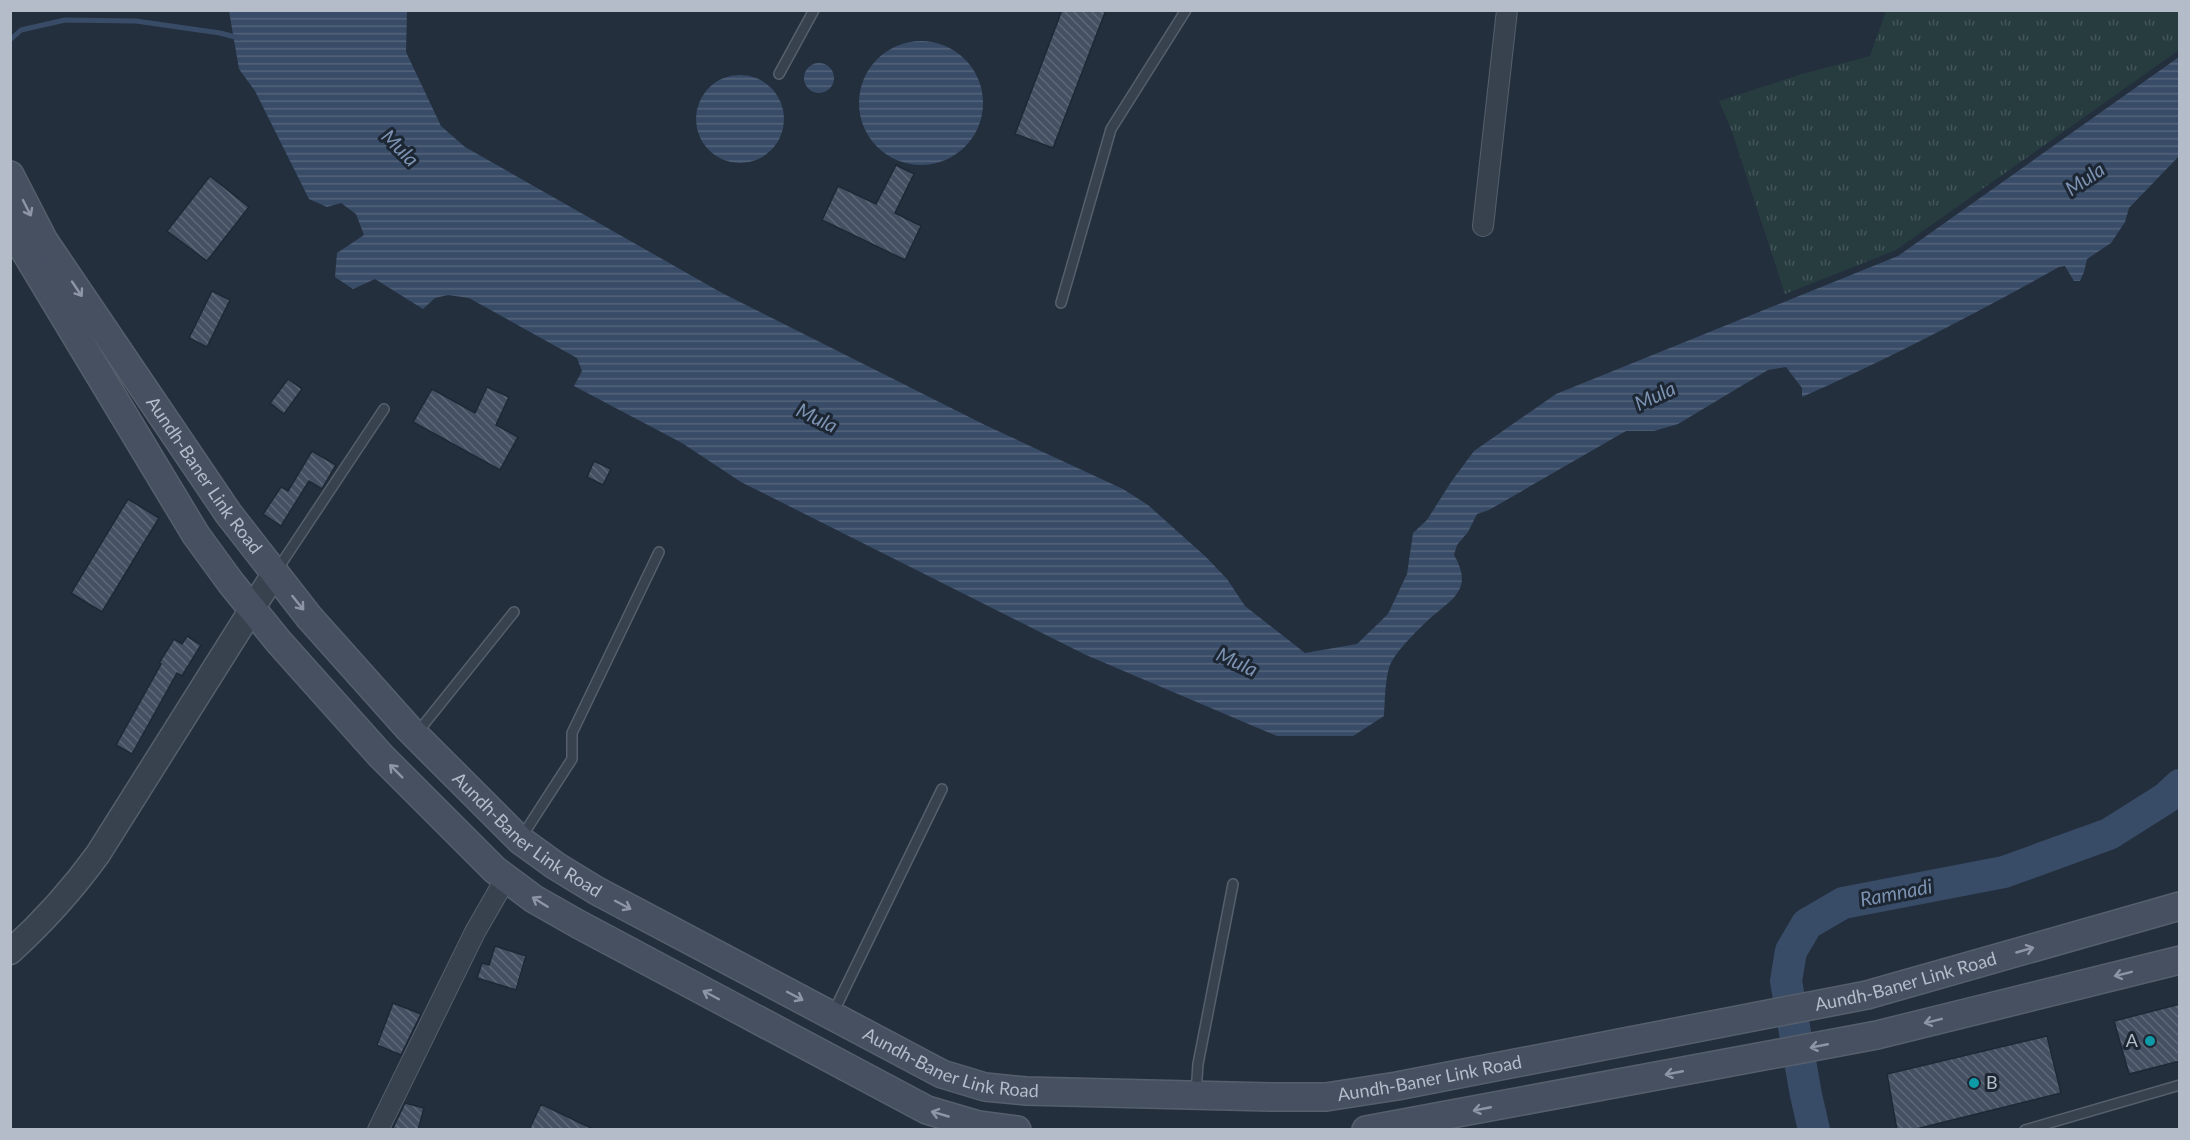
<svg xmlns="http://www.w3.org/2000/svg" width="2190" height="1140" font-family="Lato,sans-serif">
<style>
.grass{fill:url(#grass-tufts)}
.water{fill:url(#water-rules)}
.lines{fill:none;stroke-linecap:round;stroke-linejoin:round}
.stream{stroke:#394c67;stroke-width:5}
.river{stroke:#394c67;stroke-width:32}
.building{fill:url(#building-back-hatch);stroke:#1f2835;stroke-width:1.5}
.service-casing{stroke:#565f6c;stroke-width:12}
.minor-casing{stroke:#565f6c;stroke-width:22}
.tertiary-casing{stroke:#565f6c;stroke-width:27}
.secondary-casing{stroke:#565f6c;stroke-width:30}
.service{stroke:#38414e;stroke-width:9}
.minor{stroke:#38414e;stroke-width:20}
.tertiary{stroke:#38414e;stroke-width:24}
.secondary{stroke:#465061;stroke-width:27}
.oneway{stroke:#8e96a5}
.culture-dot{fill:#0f9aa8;stroke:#1d2633;stroke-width:2}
.labels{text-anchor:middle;stroke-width:6;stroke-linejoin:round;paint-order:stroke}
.street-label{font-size:18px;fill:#b4bcc9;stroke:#1d2633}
.poi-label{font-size:18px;fill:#b4bcc9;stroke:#1d2633;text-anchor:end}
.water-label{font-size:20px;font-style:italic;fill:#7c92b1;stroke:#1d2633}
</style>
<defs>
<pattern id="grass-tufts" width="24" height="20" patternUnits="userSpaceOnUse" patternTransform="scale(1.5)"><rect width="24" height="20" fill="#263c3f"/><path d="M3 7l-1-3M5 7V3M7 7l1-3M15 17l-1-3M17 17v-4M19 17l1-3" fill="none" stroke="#435659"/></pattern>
<pattern id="water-rules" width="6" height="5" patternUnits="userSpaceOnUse" patternTransform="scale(1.5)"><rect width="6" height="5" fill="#394c67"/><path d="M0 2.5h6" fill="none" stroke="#53647b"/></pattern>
<pattern id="building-back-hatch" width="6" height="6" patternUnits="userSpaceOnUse" patternTransform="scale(1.5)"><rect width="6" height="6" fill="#455162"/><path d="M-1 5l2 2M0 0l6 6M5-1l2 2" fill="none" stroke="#5d6877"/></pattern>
</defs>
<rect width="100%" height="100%" fill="#242f3e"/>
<path class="grass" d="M 1886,11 L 2179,11 L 2179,50 L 1896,250 L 1785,294 L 1731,129 L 1719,101 L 1802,74 L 1870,56 Z"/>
<path class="water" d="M 229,11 L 407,11 L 406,52 L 441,126 L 465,147 L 722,293 L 985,425 L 1123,489 L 1148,505 L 1206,557 L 1227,579 L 1245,606 L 1305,653 L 1357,644 L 1388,614 L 1407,574 L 1413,533 L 1427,520 L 1451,482 L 1474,451 L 1556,394 L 1898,256 L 2179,57 L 2179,156 L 2129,208 L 2125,222 L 2111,243 L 2087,259 L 2084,272 L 2080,281 L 2074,281 L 2065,266 L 2059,267 C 1975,314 1890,358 1802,397 L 1802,388 L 1786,367 L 1768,370 L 1678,424 L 1654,431 L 1626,431 L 1489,510 L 1477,514 L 1468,532 L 1457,545 L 1454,555 C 1475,591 1450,600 1426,622 C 1415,633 1400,647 1392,661 C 1385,672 1385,702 1384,716 L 1353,736 L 1277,736 L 1086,655 L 741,482 L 682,443 L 574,386 L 582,371 L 577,358 L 469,298 L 448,295 L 435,298 L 423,309 L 375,279 L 353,289 L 335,277 L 337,253 L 364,235 L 356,214 L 341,203 L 327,207 L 309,199 L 255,91 L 239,69 Z
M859 103a62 62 0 1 1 124 0a62 62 0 1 1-124 0Z
M804 78a15 15 0 1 1 30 0a15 15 0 1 1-30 0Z
M696 119a44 44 0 1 1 88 0a44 44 0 1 1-88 0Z"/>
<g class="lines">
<path class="stream" d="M 10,40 L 21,30 L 65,20 L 136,21 L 220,33 L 239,38"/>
<path class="river" d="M 1814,1130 L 1806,1095 L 1786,981 L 1791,951 L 1807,924 L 1843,903 L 2004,872 L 2109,834 L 2166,798 L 2180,785"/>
</g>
<path class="building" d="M 1062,10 L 1106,10 L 1053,148 L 1015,134 Z
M 896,165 L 914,174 L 895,213 L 921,226 L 905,260 L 822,220 L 838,186 L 876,204 Z
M 210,176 L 249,207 L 207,261 L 167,231 Z
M 212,291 L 230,300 L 207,347 L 189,338 Z
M 288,379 L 302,389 L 284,414 L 270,403 Z
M 487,387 L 509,397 L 496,425 L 518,437 L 500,470 L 413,422 L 432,389 L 475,413 Z
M 312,451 L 336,465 L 322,489 L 309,481 L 281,526 L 263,514 L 281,487 L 288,491 Z
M 594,461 L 611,469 L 603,485 L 587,477 Z
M 128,499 L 159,518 L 102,612 L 71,593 Z
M 187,636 L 201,645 L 182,676 L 177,673 L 132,754 L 116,745 L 161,664 L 159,663 L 174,639 L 182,644 Z
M 495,946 L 526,956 L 516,990 L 477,978 L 482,963 L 489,965 Z
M 393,1003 L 421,1014 L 401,1055 L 377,1045 Z
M 2180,1004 L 2180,1061 L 2129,1074 L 2114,1021 Z
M 2047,1036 L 2061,1093 L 1912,1130 L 1897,1130 L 1887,1074 Z
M 405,1103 L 424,1108 L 418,1130 L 392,1130 Z
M 541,1104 L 595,1130 L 529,1130 Z"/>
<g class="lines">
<defs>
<path id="service" d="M 779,74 L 814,10
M 1061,303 L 1111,129 L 1186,10
M 277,570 L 384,409
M 417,733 L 514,612
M 521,838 L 572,759 L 572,733 L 659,552
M 833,1013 L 942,789
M 1196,1093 L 1198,1064 L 1233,884
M 2025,1130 L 2180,1085"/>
<path id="minor" d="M 1483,226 L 1507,10
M 378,1130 L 475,932 L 506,878"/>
<path id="tertiary" d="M 10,952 C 43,922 72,890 98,854 L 274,574"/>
<g id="secondary">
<path id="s1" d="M 10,175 L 44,241 L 228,513 L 309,617 L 409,729 L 520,840 L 556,866 L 597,891 L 942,1074 L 985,1087 L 1026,1091 L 1270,1097 L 1326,1097 L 1397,1086 L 1867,995 L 2180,906"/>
<path d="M 10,221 L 17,238 L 196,535 L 231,583 L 279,642 L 381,756 L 495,870 L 534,899 L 578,924 L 927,1110 L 978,1125 L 1017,1130"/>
<path d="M 1366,1130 L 1877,1035 L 2180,960"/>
</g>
</defs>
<use href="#service" class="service-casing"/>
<use href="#minor" class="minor-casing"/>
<use href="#tertiary" class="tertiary-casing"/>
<use href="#secondary" class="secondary-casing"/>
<use href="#service" class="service"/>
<use href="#minor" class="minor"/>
<use href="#tertiary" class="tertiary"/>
<use href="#secondary" class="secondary"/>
</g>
<defs><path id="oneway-shaft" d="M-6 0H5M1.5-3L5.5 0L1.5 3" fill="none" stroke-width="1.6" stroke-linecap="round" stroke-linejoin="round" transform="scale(1.5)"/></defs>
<g class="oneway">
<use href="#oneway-shaft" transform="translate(27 208) rotate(63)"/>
<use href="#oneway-shaft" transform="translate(77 289) rotate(56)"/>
<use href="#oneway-shaft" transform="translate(298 603) rotate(51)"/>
<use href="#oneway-shaft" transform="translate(396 771) rotate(-135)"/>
<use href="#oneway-shaft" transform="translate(540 902) rotate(-148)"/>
<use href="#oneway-shaft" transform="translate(623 905) rotate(28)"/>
<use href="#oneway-shaft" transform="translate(2025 950) rotate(-16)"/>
<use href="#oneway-shaft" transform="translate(2123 974) rotate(166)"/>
<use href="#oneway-shaft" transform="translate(711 995) rotate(-152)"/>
<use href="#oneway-shaft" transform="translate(795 996) rotate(28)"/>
<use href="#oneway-shaft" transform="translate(1933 1021) rotate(166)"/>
<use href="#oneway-shaft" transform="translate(1819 1046) rotate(169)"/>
<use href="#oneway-shaft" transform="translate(1674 1073) rotate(169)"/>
<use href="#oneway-shaft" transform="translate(1482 1109) rotate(169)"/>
<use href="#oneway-shaft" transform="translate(940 1114) rotate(-164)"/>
</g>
<g class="culture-dot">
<circle cx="2150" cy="1041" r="6"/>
<circle cx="1974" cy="1083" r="6"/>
</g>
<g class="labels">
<g class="street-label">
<text dy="6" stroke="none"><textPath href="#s1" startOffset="358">Aundh-Baner Link Road</textPath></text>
<text dy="6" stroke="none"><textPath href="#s1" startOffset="844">Aundh-Baner Link Road</textPath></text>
<text dy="6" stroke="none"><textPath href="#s1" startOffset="2302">Aundh-Baner Link Road</textPath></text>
<text dy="6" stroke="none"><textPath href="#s1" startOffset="1330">Aundh-Baner Link Road</textPath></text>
<text dy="6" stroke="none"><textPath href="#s1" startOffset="1816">Aundh-Baner Link Road</textPath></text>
</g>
<g class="poi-label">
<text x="2138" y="1047">A</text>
<text x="1986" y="1089" text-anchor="start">B</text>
</g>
<g class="water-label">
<text transform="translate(400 148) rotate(45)" y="7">Mula</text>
<text transform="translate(2085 179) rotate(-34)" y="7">Mula</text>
<text transform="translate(1655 396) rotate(-25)" y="7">Mula</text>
<text transform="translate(817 418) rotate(26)" y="7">Mula</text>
<text transform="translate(1237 662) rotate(25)" y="7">Mula</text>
<text transform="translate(1896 893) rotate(-11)" y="7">Ramnadi</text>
</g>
</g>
<rect width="2190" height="1140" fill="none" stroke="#b4bcc9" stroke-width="24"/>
</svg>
